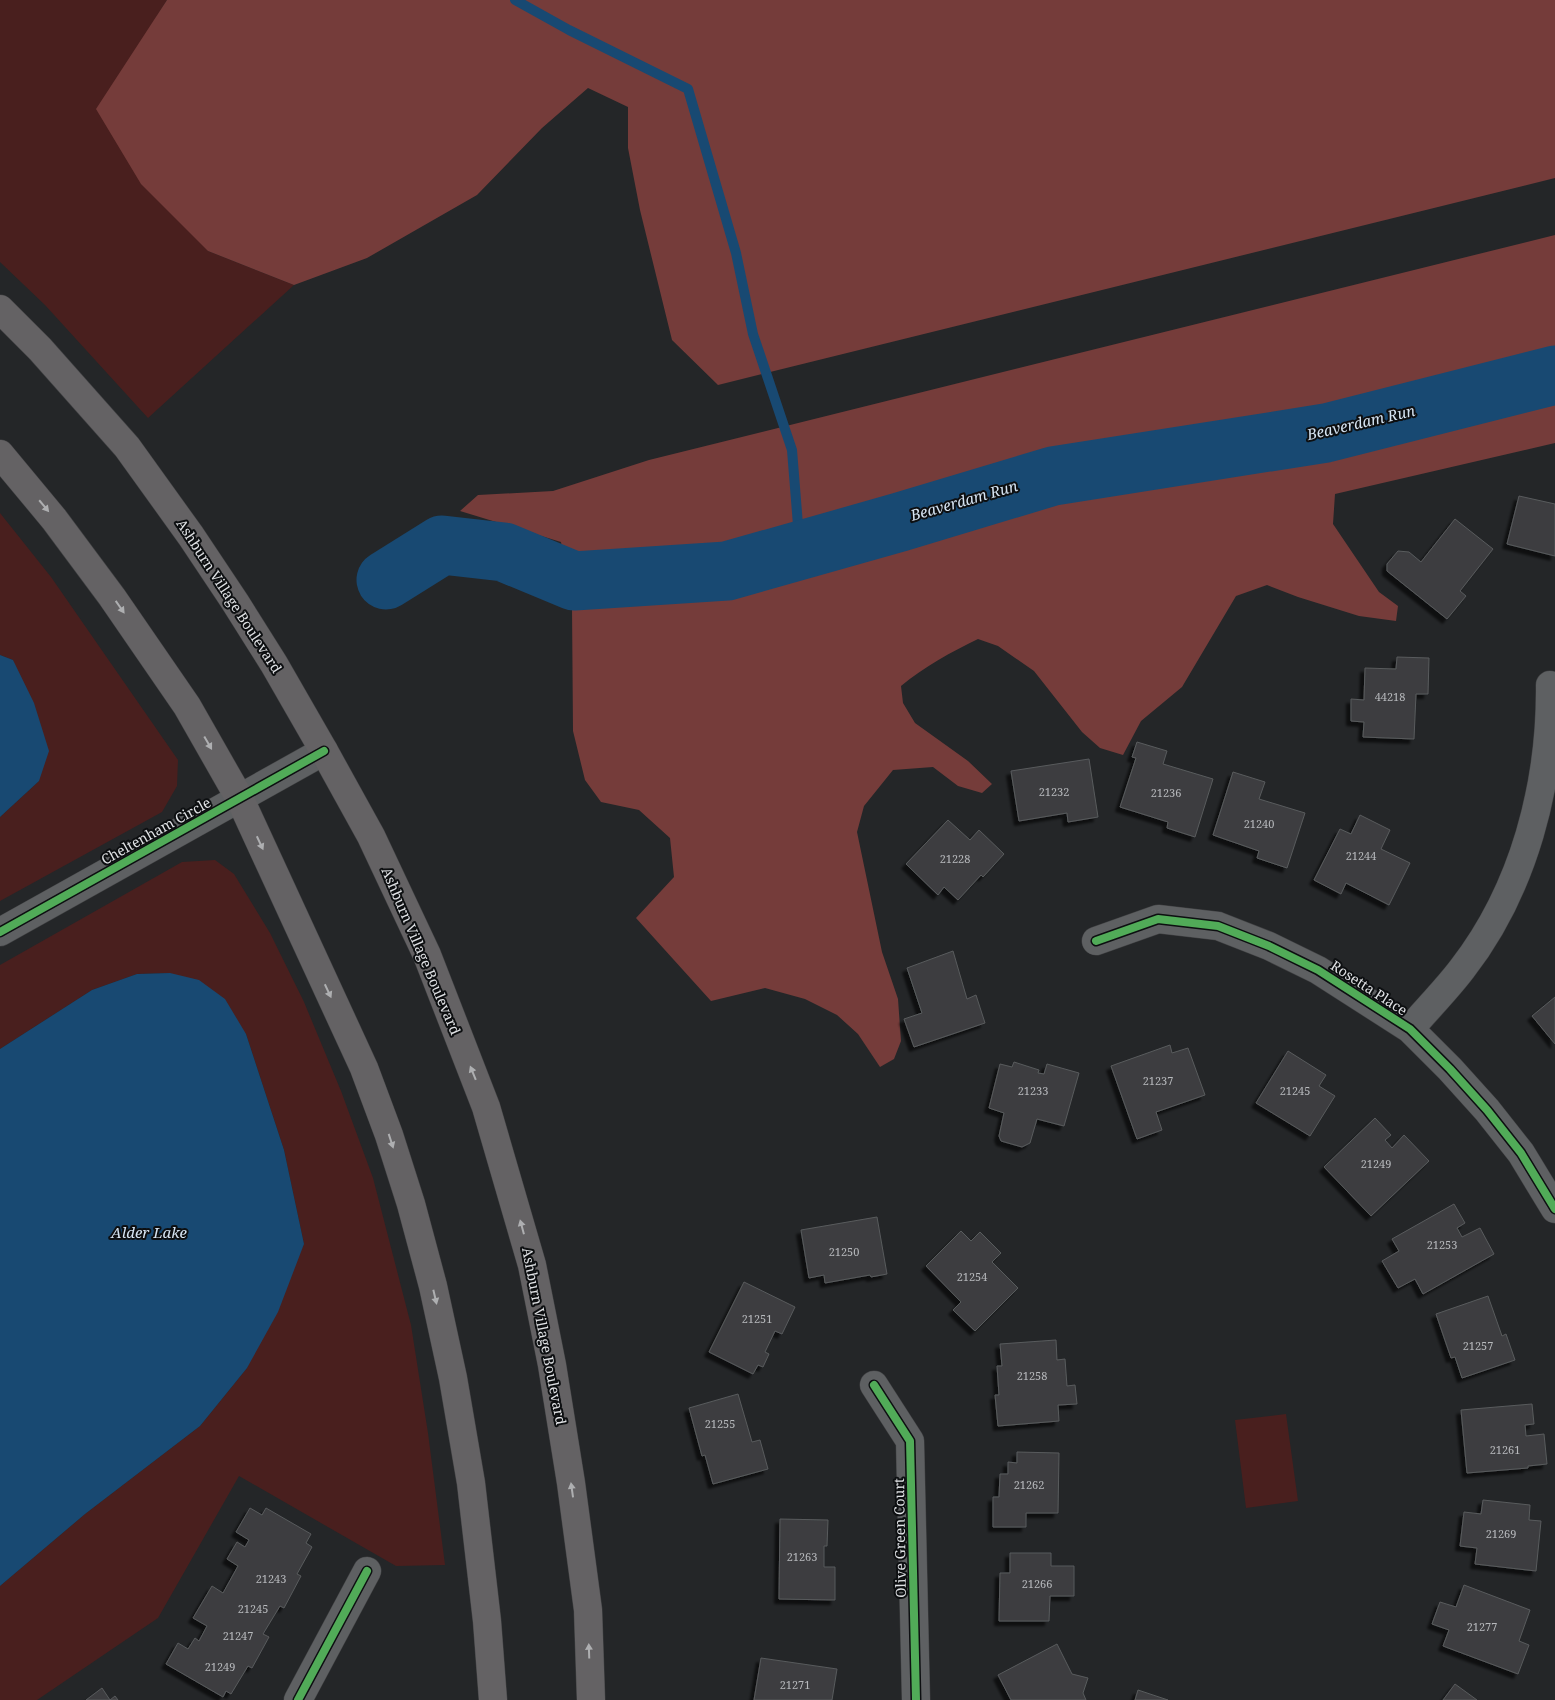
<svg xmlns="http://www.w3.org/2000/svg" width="1555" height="1700" font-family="'Noto Serif',serif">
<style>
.green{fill:#491f1e}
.forest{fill:#753c3a}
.water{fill:#184972}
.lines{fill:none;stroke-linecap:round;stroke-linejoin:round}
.stream{stroke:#184972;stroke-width:10}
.river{stroke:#184972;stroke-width:59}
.building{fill:#3c3e40;stroke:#595b5d;filter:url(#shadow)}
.minor-casing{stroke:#404143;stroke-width:29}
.secondary-casing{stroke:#404143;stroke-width:29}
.minor{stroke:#5e6062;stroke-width:28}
.secondary{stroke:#646264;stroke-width:28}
.cycleway-casing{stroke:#0d0f11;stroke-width:11}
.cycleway{stroke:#51ab58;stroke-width:8}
.oneway{fill:#aeafb1}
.labels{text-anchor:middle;stroke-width:4;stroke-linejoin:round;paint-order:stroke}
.number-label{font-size:11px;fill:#b7b9bc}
.street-label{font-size:14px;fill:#e0e2e5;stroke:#0d0f11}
.water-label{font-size:15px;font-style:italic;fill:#d6e4f2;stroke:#0d0f11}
</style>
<defs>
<filter id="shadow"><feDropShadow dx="-4.5" dy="4.5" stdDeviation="1" flood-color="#0009"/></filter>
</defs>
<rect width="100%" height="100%" fill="#242628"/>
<path class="green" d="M 0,0 L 167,0 L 155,19 L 208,251 L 294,285 L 148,418 L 45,305 L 0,262 Z
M 0,513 L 51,577 L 178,760 L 177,786 L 162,812 L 0,901 L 0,817 L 39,781 L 13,660 L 0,655 Z
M 215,860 L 234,874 L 270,933 L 304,1002 L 341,1091 L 373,1178 L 411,1325 L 428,1433 L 445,1565 L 396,1566 L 239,1476 L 158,1618 L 37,1700 L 0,1700 L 0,1586 L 85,1514 L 200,1426 L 247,1368 L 304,1244 L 284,1150 L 246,1034 L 170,973 L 137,974 L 92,990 L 0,1049 L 0,965 L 182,862 Z
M 1286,1414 L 1298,1501 L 1246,1508 L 1235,1420 Z"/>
<path class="forest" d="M 167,0 L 1555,0 L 1555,178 L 718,385 L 672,340 L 640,210 L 628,148 L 628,107 L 588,88 L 542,128 L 477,195 L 367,258 L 294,285 L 208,251 L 141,184 L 96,109 Z
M 1555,235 L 1555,443 L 1335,494 L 1333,524 L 1379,592 L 1398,606 L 1396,621 L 1359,616 L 1298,597 L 1267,585 L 1236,596 L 1182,687 L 1141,721 L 1123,755 L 1100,748 L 1082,732 L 1034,671 L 998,646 L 978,639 C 951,652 924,667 901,686 L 903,703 L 915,723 L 968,761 L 992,784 L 982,793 L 958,786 L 933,767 L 893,770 L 864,806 L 857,832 L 882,952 L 898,999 L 901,1041 L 894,1059 L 880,1067 L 858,1034 L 837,1015 L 805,999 L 765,988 L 711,1001 L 636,918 L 674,877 L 670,838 L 639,810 L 601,802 L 585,780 L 573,731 L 572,607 L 561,542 L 460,511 L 478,495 L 553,491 L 649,460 Z"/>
<path class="water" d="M 0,655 L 13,660 L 34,703 L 49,751 L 39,781 L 0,817 Z
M 170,973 L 199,980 L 225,999 L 246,1034 L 284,1150 L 304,1244 L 278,1312 L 247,1368 L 200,1426 L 85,1514 L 0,1586 L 0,1049 L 92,990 L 137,974 Z"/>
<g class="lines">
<path class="stream" d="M 515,0 L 569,30 L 688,89 L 736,253 L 753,334 L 792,450 L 800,550"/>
<path class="river" d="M 386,580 L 442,545 L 504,552 L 574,581 L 727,571 L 900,522 L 1053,476 L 1326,433 L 1555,375"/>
</g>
<path class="building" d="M 1519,496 L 1555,504 L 1555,556 L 1507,544 Z
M 1455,519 L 1493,549 L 1460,591 L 1466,596 L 1447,619 L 1387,571 L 1387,564 L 1398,551 L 1409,552 L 1421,562 Z
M 1397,657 L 1429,658 L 1428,694 L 1416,694 L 1414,739 L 1363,737 L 1364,722 L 1351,721 L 1351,699 L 1364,700 L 1365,668 L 1396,669 Z
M 1137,742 L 1167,751 L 1163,764 L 1213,779 L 1195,837 L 1167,828 L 1168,822 L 1120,807 L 1136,758 L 1132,757 Z
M 1089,759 L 1098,817 L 1068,822 L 1067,813 L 1019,821 L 1011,771 Z
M 1233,772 L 1265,782 L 1259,799 L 1305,813 L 1287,868 L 1257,858 L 1259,851 L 1213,835 Z
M 1360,815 L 1390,830 L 1381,849 L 1410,863 L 1389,905 L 1346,883 L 1341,894 L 1314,880 L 1340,829 L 1351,834 Z
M 948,820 L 970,840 L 979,830 L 1004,854 L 983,877 L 981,875 L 958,900 L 944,887 L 938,895 L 906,864 Z
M 953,951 L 967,999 L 976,995 L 985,1023 L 914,1047 L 904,1019 L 922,1013 L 907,968 Z
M 1555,997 L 1555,1044 L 1532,1016 Z
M 1170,1045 L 1172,1053 L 1188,1048 L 1205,1095 L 1156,1112 L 1162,1130 L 1137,1139 L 1111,1066 Z
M 1288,1051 L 1326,1075 L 1319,1086 L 1335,1096 L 1310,1136 L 1256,1103 Z
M 1014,1062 L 1039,1070 L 1038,1073 L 1044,1074 L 1047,1064 L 1079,1073 L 1064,1126 L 1037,1119 L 1030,1143 L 1022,1147 L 1001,1141 L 999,1136 L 1004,1113 L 989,1108 L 1000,1064 L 1012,1067 Z
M 1375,1118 L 1391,1135 L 1385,1140 L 1392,1148 L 1404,1135 L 1429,1161 L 1371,1216 L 1324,1167 Z
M 1454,1204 L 1465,1223 L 1457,1228 L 1462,1237 L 1480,1228 L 1494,1254 L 1423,1294 L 1415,1279 L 1398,1288 L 1382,1261 L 1399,1251 L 1392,1239 Z
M 877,1217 L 887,1274 L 871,1277 L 870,1275 L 825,1283 L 824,1275 L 809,1278 L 801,1230 Z
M 961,1231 L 971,1241 L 980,1232 L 1001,1253 L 992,1262 L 1018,1288 L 975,1331 L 953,1310 L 961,1302 L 926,1266 Z
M 744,1282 L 795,1307 L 782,1334 L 775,1331 L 765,1352 L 769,1354 L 763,1367 L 758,1365 L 753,1374 L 709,1352 Z
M 1488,1296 L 1502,1336 L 1506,1334 L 1515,1360 L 1462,1378 L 1455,1357 L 1451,1358 L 1436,1314 Z
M 1056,1340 L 1057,1360 L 1065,1359 L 1067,1386 L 1075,1385 L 1077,1404 L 1058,1405 L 1059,1421 L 998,1426 L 995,1395 L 999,1395 L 997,1366 L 1002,1366 L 1000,1344 Z
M 738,1394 L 752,1442 L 760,1440 L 768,1469 L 713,1484 L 705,1455 L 702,1456 L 689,1408 Z
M 1532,1404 L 1534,1424 L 1525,1425 L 1526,1436 L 1544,1434 L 1547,1464 L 1528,1466 L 1528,1468 L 1467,1473 L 1461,1410 Z
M 1017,1452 L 1059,1453 L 1058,1513 L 1026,1513 L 1026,1527 L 993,1527 L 993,1497 L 999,1497 L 1000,1474 L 1008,1474 L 1008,1462 L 1017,1463 Z
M 1483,1500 L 1530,1505 L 1529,1520 L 1541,1521 L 1536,1571 L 1475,1564 L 1477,1548 L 1460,1546 L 1464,1512 L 1481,1514 Z
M 250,1508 L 262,1515 L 266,1508 L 311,1534 L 306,1543 L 312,1547 L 297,1574 L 301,1576 L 284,1608 L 280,1606 L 263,1634 L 269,1637 L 252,1668 L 248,1666 L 231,1694 L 226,1691 L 223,1697 L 166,1664 L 178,1643 L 188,1649 L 195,1638 L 199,1641 L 207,1626 L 193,1618 L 212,1586 L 223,1593 L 238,1566 L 227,1559 L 237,1542 L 245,1547 L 249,1540 L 236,1532 Z
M 780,1519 L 828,1520 L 827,1546 L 824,1546 L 824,1567 L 835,1567 L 835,1600 L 779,1599 Z
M 1010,1553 L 1051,1553 L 1051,1566 L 1074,1566 L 1074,1596 L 1050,1596 L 1049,1621 L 999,1621 L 1000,1573 L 1010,1573 Z
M 1464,1585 L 1530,1610 L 1519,1641 L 1529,1645 L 1518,1674 L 1443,1646 L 1449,1630 L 1432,1624 L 1440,1602 L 1456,1607 Z
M 1057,1644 L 1072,1674 L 1088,1678 L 1083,1693 L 1086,1700 L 1011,1700 L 998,1675 Z
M 761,1658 L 837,1669 L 832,1700 L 754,1700 Z
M 1455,1684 L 1477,1700 L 1443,1700 Z
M 102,1688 L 110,1700 L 115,1696 L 118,1700 L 86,1700 Z
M 1138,1690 L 1168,1700 L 1135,1700 Z"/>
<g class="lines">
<defs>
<path id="minor" d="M 0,932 L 324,751
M 1096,941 L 1158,919 L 1218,926 L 1269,946 L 1318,970 L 1410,1029 L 1450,1069 L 1487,1110 L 1521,1153 L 1555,1209
M 1410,1029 C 1427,1009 1446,990 1462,969 C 1524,889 1551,785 1550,685
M 874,1385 L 910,1441 L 916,1700
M 298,1700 L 367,1571"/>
<path id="secondary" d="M 0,309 L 40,349 L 127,447 L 191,536 L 235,602 L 274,664 L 324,751 L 371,836 L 427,955 L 486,1107 L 532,1265 L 552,1365 L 571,1483 L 588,1610 L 591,1700
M 0,454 L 54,519 L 112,597 L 187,706 L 240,799 L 364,1068 L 389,1135 L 411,1204 L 433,1286 L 453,1378 L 471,1483 L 487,1621 L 493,1700"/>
</defs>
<use href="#minor" class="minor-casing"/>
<use href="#secondary" class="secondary-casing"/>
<use href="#minor" class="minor"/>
<use href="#secondary" class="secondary"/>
<defs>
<path id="cycleway" d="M 0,932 L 324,751
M 1096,941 L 1158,919 L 1218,926 L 1269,946 L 1318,970 L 1410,1029 L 1450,1069 L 1487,1110 L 1521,1153 L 1555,1209
M 874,1385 L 910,1441 L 916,1700
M 298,1700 L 367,1571"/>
</defs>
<use href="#cycleway" class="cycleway-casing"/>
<use href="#cycleway" class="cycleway"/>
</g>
<defs><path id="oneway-solid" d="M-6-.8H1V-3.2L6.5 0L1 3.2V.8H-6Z" transform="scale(1.25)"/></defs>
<g class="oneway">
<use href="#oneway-solid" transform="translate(44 506) rotate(50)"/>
<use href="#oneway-solid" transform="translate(120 607) rotate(55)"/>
<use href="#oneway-solid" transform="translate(208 743) rotate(60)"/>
<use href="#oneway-solid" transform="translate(260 843) rotate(65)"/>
<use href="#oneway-solid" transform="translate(328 991) rotate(65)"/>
<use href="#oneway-solid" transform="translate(473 1073) rotate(-112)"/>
<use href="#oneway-solid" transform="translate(391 1141) rotate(72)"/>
<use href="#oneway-solid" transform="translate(522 1227) rotate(-105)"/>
<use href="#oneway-solid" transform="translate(435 1297) rotate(77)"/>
<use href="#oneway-solid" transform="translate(572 1490) rotate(-98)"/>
<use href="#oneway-solid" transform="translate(589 1651) rotate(-92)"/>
</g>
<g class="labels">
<g class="number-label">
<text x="1390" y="701">44218</text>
<text x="1054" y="796">21232</text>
<text x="1166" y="797">21236</text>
<text x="1259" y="828">21240</text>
<text x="1361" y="860">21244</text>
<text x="955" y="863">21228</text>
<text x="1158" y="1085">21237</text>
<text x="1033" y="1095">21233</text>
<text x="1295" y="1095">21245</text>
<text x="1376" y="1168">21249</text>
<text x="1442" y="1249">21253</text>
<text x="844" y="1256">21250</text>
<text x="972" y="1281">21254</text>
<text x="757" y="1323">21251</text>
<text x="1478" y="1350">21257</text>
<text x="1032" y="1380">21258</text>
<text x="720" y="1428">21255</text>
<text x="1505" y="1454">21261</text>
<text x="1029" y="1489">21262</text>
<text x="1501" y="1538">21269</text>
<text x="802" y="1561">21263</text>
<text x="271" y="1583">21243</text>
<text x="1037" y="1588">21266</text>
<text x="253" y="1613">21245</text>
<text x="1482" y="1631">21277</text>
<text x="238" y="1640">21247</text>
<text x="220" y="1671">21249</text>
<text x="795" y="1689">21271</text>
</g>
<g class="street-label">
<text transform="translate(229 596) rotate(57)" y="5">Ashburn Village Boulevard</text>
<text transform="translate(156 831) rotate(-29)" y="5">Cheltenham Circle</text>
<text transform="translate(421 951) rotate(67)" y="5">Ashburn Village Boulevard</text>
<text transform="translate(1369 988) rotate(33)" y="5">Rosetta Place</text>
<text transform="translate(544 1336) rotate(79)" y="5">Ashburn Village Boulevard</text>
<text transform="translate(900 1538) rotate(-91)" y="5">Olive Green Court</text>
</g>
<g class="water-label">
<text transform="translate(1361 423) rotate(-13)" y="5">Beaverdam Run</text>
<text transform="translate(964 501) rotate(-16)" y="5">Beaverdam Run</text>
<text x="149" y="1238">Alder Lake</text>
</g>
</g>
</svg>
